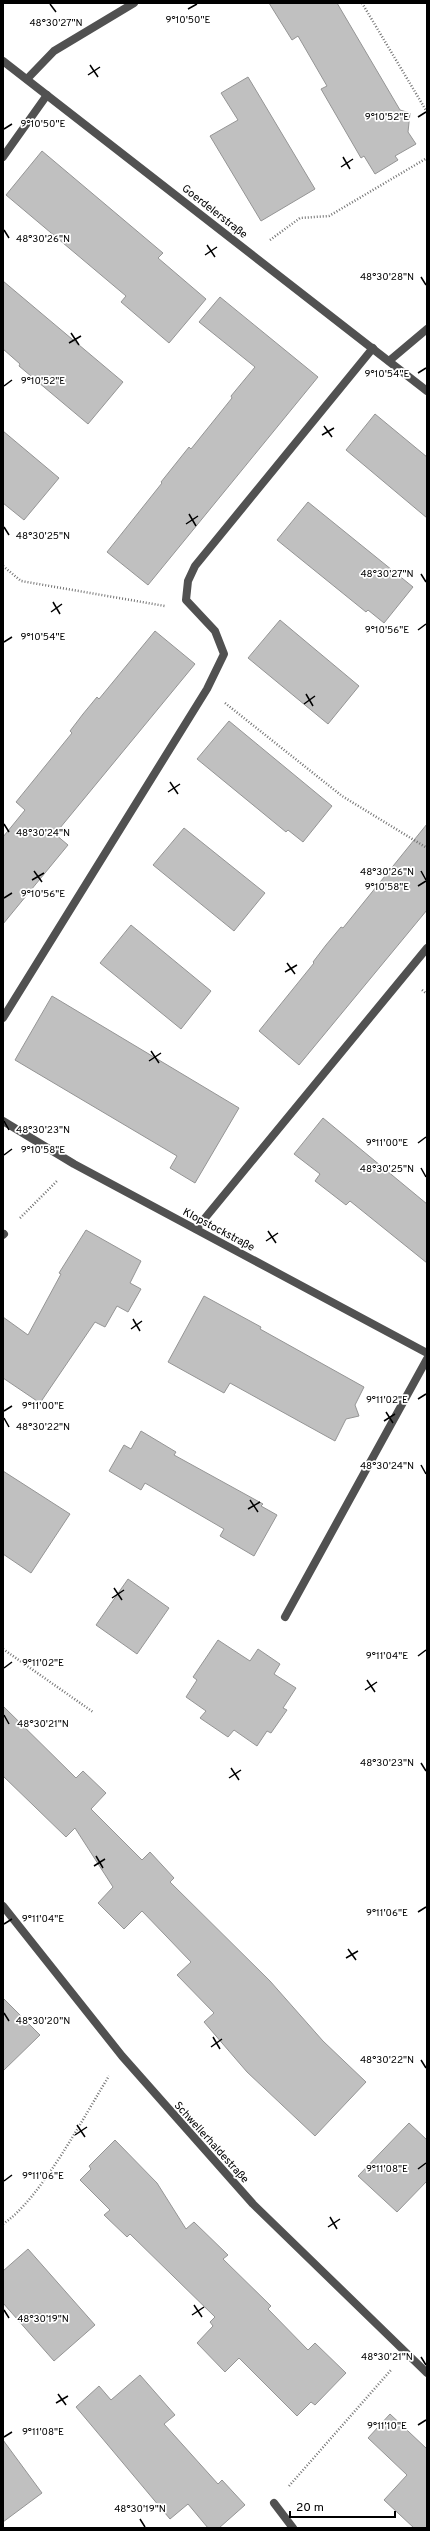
<svg xmlns="http://www.w3.org/2000/svg" width="430" height="2531" font-family="Overpass,sans-serif">
<style>
.building{fill:#c0c0c0;stroke:#959595}
.lines{fill:none;stroke-linecap:round;stroke-linejoin:round}
.path{stroke:#737373;stroke-width:2.5;stroke-dasharray:1 2;stroke-linecap:butt}
.service{stroke:#515151;stroke-width:8}
.minor{stroke:#515151;stroke-width:8}
.ticks{fill:none;stroke:#000;stroke-width:1.5}
.labels{text-anchor:middle;stroke-width:3.5;stroke-linejoin:round;paint-order:stroke}
.street-label{font-size:11px;fill:#000;stroke:#fff}
.ticks-label{font-size:10px;text-anchor:middle;fill:#000;stroke:#fff;stroke-width:3.5;stroke-linejoin:round;paint-order:stroke}
</style>
<rect width="100%" height="100%" fill="#fff"/>
<path class="building" d="M 269,3 L 337,3 L 400,110 L 410,113 L 408,132 L 416,144 L 395,156 L 398,160 L 375,174 L 364,156 L 361,158 L 321,89 L 327,86 L 298,36 L 292,40 Z
M 248,77 L 315,189 L 261,221 L 210,136 L 238,120 L 221,93 Z
M 42,151 L 163,253 L 158,258 L 206,299 L 169,343 L 121,302 L 126,296 L 6,195 Z
M 3,281 L 123,382 L 88,424 L 19,366 L 20,364 L 3,349 Z
M 220,297 L 318,377 L 148,585 L 107,552 L 162,483 L 161,482 L 189,447 L 191,449 L 232,398 L 231,396 L 255,367 L 199,322 Z
M 375,414 L 427,457 L 427,518 L 346,450 Z
M 3,431 L 59,478 L 24,520 L 3,503 Z
M 308,502 L 413,587 L 384,623 L 368,610 L 366,612 L 277,540 Z
M 280,620 L 359,686 L 328,724 L 248,658 Z
M 155,631 L 195,664 L 55,834 L 68,845 L 3,924 L 3,837 L 25,810 L 16,802 L 72,733 L 70,731 L 83,714 L 97,697 L 99,699 Z
M 229,721 L 332,806 L 303,842 L 288,830 L 286,832 L 197,759 Z
M 427,824 L 427,910 L 299,1065 L 259,1031 L 314,963 L 313,962 L 326,945 L 341,927 L 343,928 Z
M 184,828 L 265,893 L 234,931 L 153,865 Z
M 131,925 L 211,991 L 181,1029 L 100,963 Z
M 52,996 L 239,1108 L 195,1183 L 170,1168 L 177,1156 L 15,1060 Z
M 323,1118 L 427,1204 L 427,1263 L 350,1201 L 346,1205 L 315,1181 L 320,1174 L 294,1154 Z
M 86,1230 L 141,1261 L 130,1283 L 141,1289 L 128,1312 L 117,1306 L 105,1327 L 95,1322 L 40,1403 L 3,1378 L 3,1317 L 28,1335 L 61,1274 L 59,1273 Z
M 204,1296 L 261,1327 L 260,1329 L 364,1387 L 355,1405 L 359,1416 L 346,1419 L 335,1441 L 230,1383 L 224,1393 L 168,1362 Z
M 141,1431 L 176,1452 L 174,1455 L 263,1504 L 261,1506 L 277,1515 L 254,1556 L 220,1536 L 224,1529 L 145,1483 L 141,1490 L 109,1471 L 124,1445 L 131,1449 Z
M 3,1471 L 70,1514 L 31,1573 L 3,1554 Z
M 128,1579 L 169,1608 L 137,1654 L 96,1625 Z
M 218,1640 L 250,1661 L 258,1649 L 280,1664 L 274,1674 L 296,1688 L 283,1708 L 287,1710 L 271,1733 L 267,1731 L 257,1746 L 234,1730 L 228,1737 L 200,1718 L 206,1711 L 186,1697 L 197,1680 L 193,1677 Z
M 3,1706 L 76,1778 L 83,1771 L 106,1793 L 91,1809 L 142,1860 L 150,1852 L 174,1878 L 170,1882 L 270,1981 L 323,2041 L 366,2082 L 315,2136 L 247,2072 L 204,2022 L 214,2013 L 177,1975 L 191,1962 L 142,1911 L 124,1929 L 98,1903 L 113,1887 L 75,1828 L 66,1837 L 3,1776 Z
M 3,1998 L 40,2035 L 3,2071 Z
M 409,2123 L 427,2140 L 427,2181 L 397,2212 L 358,2176 Z
M 115,2140 L 157,2183 L 186,2229 L 194,2222 L 228,2255 L 223,2259 L 271,2306 L 268,2309 L 308,2350 L 315,2343 L 346,2373 L 315,2405 L 311,2402 L 297,2416 L 239,2358 L 225,2372 L 197,2343 L 213,2326 L 210,2322 L 215,2317 L 130,2234 L 127,2237 L 104,2215 L 110,2210 L 80,2180 L 91,2169 L 89,2166 Z
M 28,2249 L 95,2325 L 54,2361 L 3,2303 L 3,2271 Z
M 140,2375 L 175,2415 L 164,2424 L 218,2484 L 222,2480 L 245,2505 L 219,2528 L 208,2528 L 188,2504 L 170,2519 L 76,2407 L 99,2386 L 111,2400 Z
M 390,2414 L 427,2449 L 427,2528 L 414,2528 L 384,2500 L 407,2475 L 368,2438 Z
M 3,2440 L 42,2493 L 3,2522 Z"/>
<g class="lines">
<path class="path" d="M 362,3 L 427,112
M 270,240 L 300,218 L 329,216 L 427,158
M 3,566 L 21,581 L 165,606
M 225,703 L 342,796 L 427,848
M 422,990 L 427,994
M 20,1218 L 57,1181
M 3,1649 L 93,1712
M 3,2224 C 41,2199 84,2116 109,2076
M 289,2486 L 391,2370"/>
<path class="service" d="M 27,79 L 54,51 L 134,3
M 3,157 L 47,95
M 389,361 L 427,329
M 3,1018 L 207,689 L 224,654 L 215,631 L 186,600 L 188,581 L 195,566 L 373,348
M 196,1229 L 427,948
M 3,1235 L 4,1234
M 285,1617 L 427,1359
M 274,2503 L 293,2528"/>
<path class="minor" d="M 3,61 L 427,391
M 3,1121 L 74,1164 L 427,1353
M 3,1906 L 122,2056 L 253,2204 L 427,2373"/>
</g>
<path class="ticks" d="M 50,4 L 56,12M 188,9 L 197,4M 90,65 L 98,77M 88,75 L 100,67M 418,117 L 426,112M 4,129 L 12,124M 343,157 L 350,169M 341,167 L 353,159M 4,230 L 9,238M 207,245 L 215,257M 205,255 L 217,247M 421,277 L 426,285M 71,333 L 79,345M 69,343 L 81,336M 418,373 L 426,368M 4,386 L 12,380M 324,426 L 332,437M 322,435 L 334,428M 189,514 L 196,526M 186,524 L 198,516M 4,527 L 9,535M 421,574 L 426,582M 53,602 L 60,614M 51,612 L 62,604M 418,630 L 426,624M 4,642 L 12,637M 306,694 L 313,706M 304,704 L 315,696M 170,782 L 178,794M 168,792 L 180,784M 4,824 L 9,832M 34,871 L 42,882M 421,871 L 426,880M 32,880 L 44,873M 418,886 L 426,881M 4,898 L 12,893M 287,963 L 295,974M 285,972 L 297,965M 151,1051 L 159,1063M 149,1061 L 161,1053M 4,1121 L 9,1130M 418,1143 L 426,1137M 4,1155 L 12,1149M 421,1168 L 426,1177M 268,1231 L 276,1243M 266,1241 L 278,1233M 133,1319 L 140,1331M 131,1329 L 142,1321M 418,1399 L 426,1394M 4,1411 L 12,1406M 386,1412 L 393,1423M 4,1418 L 9,1427M 384,1421 L 395,1414M 421,1465 L 426,1474M 250,1500 L 258,1512M 248,1509 L 260,1502M 114,1588 L 122,1600M 112,1598 L 124,1590M 418,1656 L 426,1650M 4,1668 L 12,1662M 367,1680 L 375,1692M 365,1690 L 377,1682M 4,1715 L 9,1724M 421,1763 L 426,1771M 231,1768 L 239,1780M 229,1778 L 241,1770M 96,1856 L 103,1868M 94,1866 L 105,1859M 418,1912 L 426,1907M 4,1924 L 12,1919M 348,1949 L 356,1960M 346,1958 L 358,1951M 4,2013 L 9,2021M 213,2037 L 220,2049M 211,2047 L 222,2039M 421,2060 L 426,2068M 77,2125 L 85,2137M 75,2135 L 87,2127M 418,2169 L 426,2163M 4,2181 L 12,2175M 330,2217 L 337,2229M 328,2227 L 340,2219M 194,2305 L 202,2317M 4,2310 L 9,2318M 192,2315 L 204,2307M 421,2357 L 426,2365M 58,2394 L 66,2405M 56,2403 L 68,2396M 418,2425 L 426,2420M 4,2437 L 12,2432M 140,2519 L 145,2527"/>
<g class="labels">
<g class="street-label">
<text transform="translate(215 211) rotate(38)" y="4">Goerdelerstraße</text>
<text transform="translate(219 1229) rotate(28)" y="4">Klopstockstraße</text>
<text transform="translate(212 2142) rotate(48)" y="4">Schwellerhaldestraße</text>
</g>
</g>
<g class="ticks-label">
<text x="188" y="23">9°10'50"E</text>
<text x="56" y="26">48°30'27"N</text>
<text x="387" y="120">9°10'52"E</text>
<text x="43" y="127">9°10'50"E</text>
<text x="43" y="242">48°30'26"N</text>
<text x="387" y="280">48°30'28"N</text>
<text x="387" y="377">9°10'54"E</text>
<text x="43" y="384">9°10'52"E</text>
<text x="43" y="539">48°30'25"N</text>
<text x="387" y="577">48°30'27"N</text>
<text x="387" y="633">9°10'56"E</text>
<text x="43" y="640">9°10'54"E</text>
<text x="43" y="836">48°30'24"N</text>
<text x="387" y="875">48°30'26"N</text>
<text x="387" y="890">9°10'58"E</text>
<text x="43" y="897">9°10'56"E</text>
<text x="43" y="1133">48°30'23"N</text>
<text x="387" y="1146">9°11'00"E</text>
<text x="43" y="1153">9°10'58"E</text>
<text x="387" y="1172">48°30'25"N</text>
<text x="387" y="1403">9°11'02"E</text>
<text x="43" y="1409">9°11'00"E</text>
<text x="43" y="1430">48°30'22"N</text>
<text x="387" y="1469">48°30'24"N</text>
<text x="387" y="1659">9°11'04"E</text>
<text x="43" y="1666">9°11'02"E</text>
<text x="43" y="1727">48°30'21"N</text>
<text x="387" y="1766">48°30'23"N</text>
<text x="387" y="1916">9°11'06"E</text>
<text x="43" y="1922">9°11'04"E</text>
<text x="43" y="2024">48°30'20"N</text>
<text x="387" y="2063">48°30'22"N</text>
<text x="387" y="2172">9°11'08"E</text>
<text x="43" y="2179">9°11'06"E</text>
<text x="43" y="2322">48°30'19"N</text>
<text x="387" y="2360">48°30'21"N</text>
<text x="387" y="2429">9°11'10"E</text>
<text x="43" y="2435">9°11'08"E</text>
<text x="140" y="2512">48°30'19"N</text>
</g>
<rect width="430" height="2531" fill="none" stroke="#000000" stroke-width="8"/>
<path d="M290 2511v6h105v-6" fill="none" stroke="#000000" stroke-width="2"/>
<text x="296" y="2511" font-size="12" fill="#000000" stroke="#ffffff" stroke-width="3" paint-order="stroke">20 m</text>
</svg>
